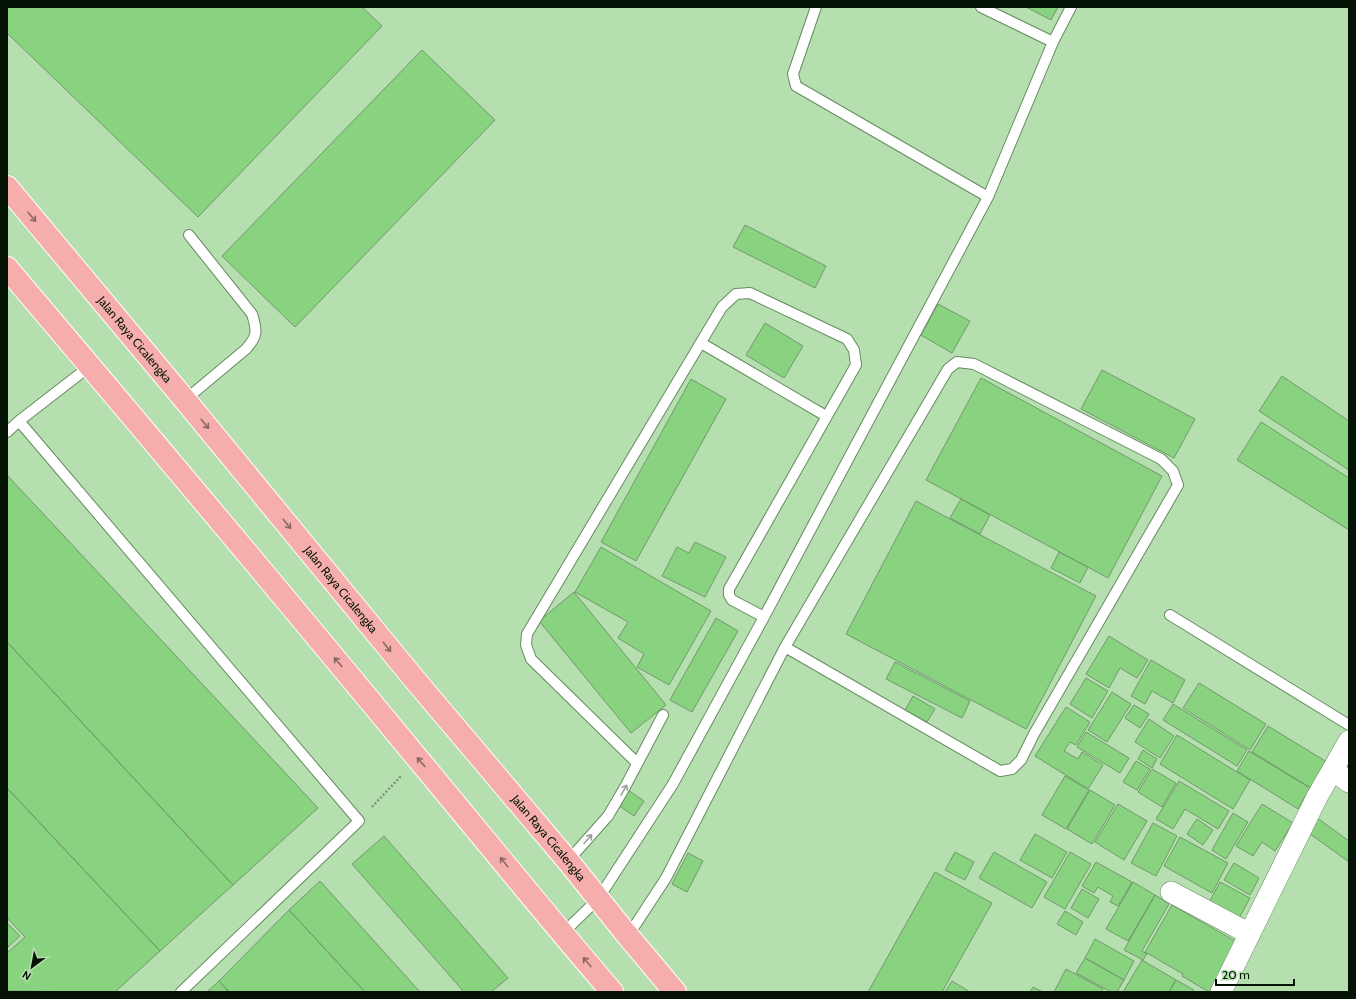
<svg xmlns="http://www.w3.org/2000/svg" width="1356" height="999" font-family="Cabin,sans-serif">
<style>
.building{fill:#89d280;stroke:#72996c}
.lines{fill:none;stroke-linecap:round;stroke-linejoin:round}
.service-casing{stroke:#658b5f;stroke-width:12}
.minor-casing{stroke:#658b5f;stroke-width:22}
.trunk-casing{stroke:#fff;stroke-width:24}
.path{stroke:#789874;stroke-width:2.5;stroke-dasharray:2 2;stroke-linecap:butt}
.service{stroke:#fff;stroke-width:10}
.minor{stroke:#fff;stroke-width:21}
.trunk{stroke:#f6aeac;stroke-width:22}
.oneway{stroke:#8a6860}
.oneway2{stroke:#9ba19b}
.labels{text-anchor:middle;stroke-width:3.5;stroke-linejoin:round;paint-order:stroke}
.street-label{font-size:12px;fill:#051304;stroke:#b6dfb0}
</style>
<rect width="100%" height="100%" fill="#b6dfb0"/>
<path class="building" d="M 7,7 L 362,7 L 382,26 L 198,217 L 7,33 Z
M 1026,7 L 1058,7 L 1051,20 Z
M 422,50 L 495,120 L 295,327 L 222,256 Z
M 745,225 L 826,266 L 815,288 L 733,247 Z
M 938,304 L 970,321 L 952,353 L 921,335 Z
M 765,323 L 803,346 L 784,378 L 746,355 Z
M 1102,370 L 1195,419 L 1174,458 L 1081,409 Z
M 1282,376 L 1349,421 L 1349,470 L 1259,411 Z
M 981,378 L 1162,476 L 1108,578 L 926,480 Z
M 691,379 L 726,399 L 636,561 L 601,542 Z
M 1261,422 L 1349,478 L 1349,530 L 1237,460 Z
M 7,475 L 318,808 L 233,885 L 7,642 Z
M 961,499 L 990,515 L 980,534 L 950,518 Z
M 916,501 L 1096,596 L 1026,729 L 846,634 Z
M 695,542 L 726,557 L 705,597 L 662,576 L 677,547 L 689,553 Z
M 601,547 L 711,611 L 669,685 L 637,667 L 644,654 L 618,638 L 628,622 L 575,592 Z
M 1059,552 L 1088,567 L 1080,583 L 1051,568 Z
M 574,592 L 666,705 L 631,733 L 539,621 Z
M 716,618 L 738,631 L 692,712 L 670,700 Z
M 1109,636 L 1148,660 L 1137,678 L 1120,668 L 1109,688 L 1086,674 Z
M 7,642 L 233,885 L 160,951 L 7,788 Z
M 1151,660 L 1185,680 L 1173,703 L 1152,691 L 1145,704 L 1131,696 Z
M 895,662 L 970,701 L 962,718 L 886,679 Z
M 1086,678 L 1108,691 L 1092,718 L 1070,704 Z
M 1199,683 L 1266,724 L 1250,750 L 1183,708 Z
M 1112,692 L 1131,704 L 1107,742 L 1088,730 Z
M 913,696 L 935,709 L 927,722 L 905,710 Z
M 1173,704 L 1247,750 L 1237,766 L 1163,720 Z
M 1134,705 L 1149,714 L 1140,728 L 1125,718 Z
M 1066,707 L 1090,722 L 1076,745 L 1070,742 L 1064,751 L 1078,759 L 1082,752 L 1103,765 L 1088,789 L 1035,756 Z
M 1149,719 L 1174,736 L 1160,758 L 1135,742 Z
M 1268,726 L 1327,762 L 1311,788 L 1252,752 Z
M 1086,732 L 1129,758 L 1120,773 L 1077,747 Z
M 1177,735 L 1250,780 L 1233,809 L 1160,764 Z
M 1143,750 L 1157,759 L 1152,768 L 1138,759 Z
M 1249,751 L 1310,788 L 1298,809 L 1237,771 Z
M 1136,761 L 1150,769 L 1137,790 L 1123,782 Z
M 1152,769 L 1176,783 L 1162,807 L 1138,792 Z
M 1065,776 L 1089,790 L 1066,829 L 1042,815 Z
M 1179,781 L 1229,811 L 1218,829 L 1185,809 L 1173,829 L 1156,819 Z
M 7,788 L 160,951 L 115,992 L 7,991 L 7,953 L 25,937 L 7,918 Z
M 628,790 L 644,801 L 634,816 L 618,805 Z
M 1090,790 L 1115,805 L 1092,844 L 1067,829 Z
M 1118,804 L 1147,821 L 1124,860 L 1095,842 Z
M 1262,804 L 1293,823 L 1275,851 L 1262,842 L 1253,856 L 1236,846 Z
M 1233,813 L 1248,822 L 1226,859 L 1212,850 Z
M 1316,817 L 1349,841 L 1349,862 L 1306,831 Z
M 1197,819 L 1213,830 L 1203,845 L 1187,834 Z
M 1153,823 L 1177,836 L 1156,876 L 1131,863 Z
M 1035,834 L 1067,852 L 1052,878 L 1020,860 Z
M 384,836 L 508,978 L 491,992 L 464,992 L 352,864 Z
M 1180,837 L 1228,863 L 1212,893 L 1164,866 Z
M 955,852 L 974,862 L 965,880 L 945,870 Z
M 994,852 L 1047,882 L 1032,908 L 979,878 Z
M 1070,852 L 1091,864 L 1065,909 L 1044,897 Z
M 688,853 L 703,861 L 687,892 L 672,884 Z
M 1096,862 L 1132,882 L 1118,906 L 1110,902 L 1113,896 L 1098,887 L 1094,893 L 1082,886 Z
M 1234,863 L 1259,878 L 1250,895 L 1224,880 Z
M 935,872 L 992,903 L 942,992 L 868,992 Z
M 320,881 L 420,992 L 365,992 L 289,910 Z
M 1133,882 L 1155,895 L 1128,941 L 1106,929 Z
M 1220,882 L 1250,898 L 1237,922 L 1207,906 Z
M 1082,889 L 1099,899 L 1088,918 L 1071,908 Z
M 1155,895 L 1169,904 L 1142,951 L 1147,954 L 1143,960 L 1124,950 Z
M 1172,905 L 1237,942 L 1209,992 L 1182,976 L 1183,974 L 1145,952 Z
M 289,910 L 365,992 L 230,992 L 219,981 Z
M 1065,911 L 1083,922 L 1076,935 L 1057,924 Z
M 7,923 L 20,936 L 7,948 Z
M 1095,939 L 1134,961 L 1124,980 L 1085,958 Z
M 1085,958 L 1124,980 L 1117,992 L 1111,992 L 1076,973 Z
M 1142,960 L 1176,980 L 1169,992 L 1123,992 Z
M 1066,969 L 1103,989 L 1101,992 L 1054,992 Z
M 1176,980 L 1194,990 L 1193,992 L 1169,992 Z
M 219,981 L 229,992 L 207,992 Z
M 952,981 L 970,992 L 945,992 Z
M 1033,987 L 1043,992 L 1030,992 Z"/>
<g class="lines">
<defs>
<path id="service" d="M 816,7 L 793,74 L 796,86 L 988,197
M 981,7 L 1053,42
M 701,343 L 826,416
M 185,400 L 246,349 C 258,336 257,330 252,314 L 189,235
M 19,421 L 359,821 L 181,992
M 7,432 L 19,421 L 90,366
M 1170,615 L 1349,725
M 637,763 L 531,659 L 526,645 L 527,634 L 722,307 L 736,294 L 750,293 L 847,339 L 854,350 L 856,365 L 729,589 L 729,595 L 732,600 L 764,617
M 568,861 L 608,816 L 625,787 L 663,715
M 562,934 L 598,899 L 673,784 L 764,617 L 988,197 L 1053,42 L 1071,7
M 628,936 L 666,878 L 785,647 L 948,369 L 957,362 L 974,364 L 1161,459 L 1173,471 L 1178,485 L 1034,734 L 1021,760 L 1012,769 L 1000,771 L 785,647"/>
<path id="minor" d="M 1333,770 L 1349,782
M 1171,892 L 1250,934
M 1221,992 L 1317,797 L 1349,741"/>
<g id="trunk">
<path id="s1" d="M 7,187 L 185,400 L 415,680 L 568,861 L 628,936 L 675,992"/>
<path d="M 7,268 C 145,431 282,594 418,759 C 483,837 546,915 612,992"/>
</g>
</defs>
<use href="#service" class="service-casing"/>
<use href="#minor" class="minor-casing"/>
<use href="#trunk" class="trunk-casing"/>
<path class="path" d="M 372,807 L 401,776"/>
<use href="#service" class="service"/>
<use href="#minor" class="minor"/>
<use href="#trunk" class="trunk"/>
</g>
<defs><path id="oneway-shaft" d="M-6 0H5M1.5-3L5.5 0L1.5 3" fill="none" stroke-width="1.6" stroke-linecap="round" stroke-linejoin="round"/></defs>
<g class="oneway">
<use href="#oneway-shaft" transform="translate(32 217) rotate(50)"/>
<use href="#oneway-shaft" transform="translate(205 424) rotate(51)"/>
<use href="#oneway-shaft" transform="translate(287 524) rotate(51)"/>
<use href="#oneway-shaft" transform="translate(387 647) rotate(51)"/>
<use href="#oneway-shaft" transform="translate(338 662) rotate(-130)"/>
<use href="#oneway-shaft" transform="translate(421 762) rotate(-130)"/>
<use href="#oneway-shaft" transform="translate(504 862) rotate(-129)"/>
<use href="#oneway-shaft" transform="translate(587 962) rotate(-131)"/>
</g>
<g class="oneway2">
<use href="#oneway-shaft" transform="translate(624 790) rotate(-60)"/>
<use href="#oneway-shaft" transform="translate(588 839) rotate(-49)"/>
</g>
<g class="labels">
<g class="street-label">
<text dy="4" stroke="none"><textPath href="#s1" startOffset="199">Jalan Raya Cicalengka</textPath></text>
<text dy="4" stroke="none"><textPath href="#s1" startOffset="523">Jalan Raya Cicalengka</textPath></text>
<text dy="4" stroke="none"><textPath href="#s1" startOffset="847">Jalan Raya Cicalengka</textPath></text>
</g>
</g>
<rect width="1356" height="999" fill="none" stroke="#051304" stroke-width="16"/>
<g transform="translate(32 967) rotate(212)" stroke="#b6dfb0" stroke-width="3" paint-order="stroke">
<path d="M0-3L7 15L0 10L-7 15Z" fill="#051304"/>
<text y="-6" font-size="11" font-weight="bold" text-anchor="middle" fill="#051304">N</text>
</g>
<path d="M1216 979v6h78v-6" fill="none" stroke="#051304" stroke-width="2"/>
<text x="1222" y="979" font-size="12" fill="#051304" stroke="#b6dfb0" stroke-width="3" paint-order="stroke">20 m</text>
</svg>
